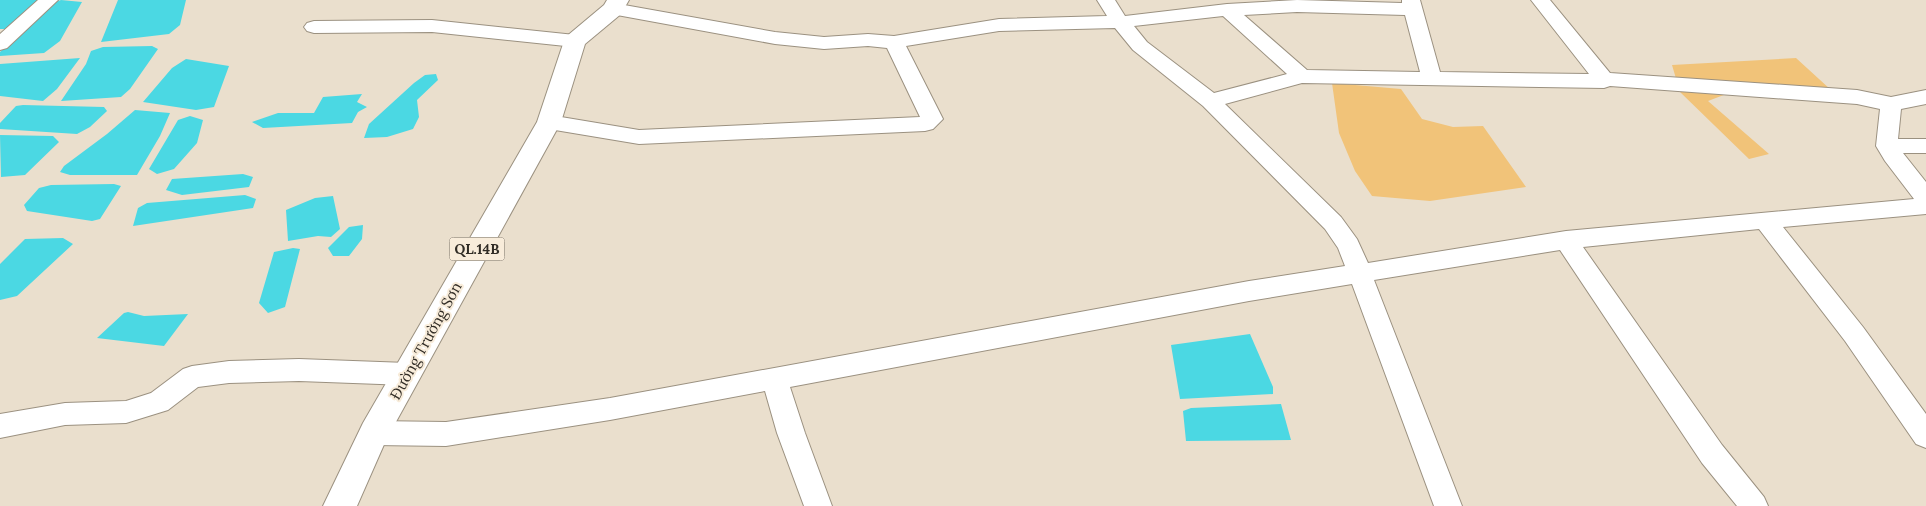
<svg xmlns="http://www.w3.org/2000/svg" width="1926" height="506" font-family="Lora,serif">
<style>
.green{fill:#f1c379}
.water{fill:#4bd8e3}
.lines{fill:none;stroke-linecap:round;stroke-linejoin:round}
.minor-casing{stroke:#9b9180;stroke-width:2}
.highway-casing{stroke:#9b9180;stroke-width:2}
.minor{fill:#fff;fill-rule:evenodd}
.highway{fill:#fff;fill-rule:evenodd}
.labels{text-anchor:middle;stroke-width:4;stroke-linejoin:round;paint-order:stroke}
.shield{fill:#f8ecda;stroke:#6d665b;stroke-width:1}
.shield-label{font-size:14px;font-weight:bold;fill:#312c25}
.street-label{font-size:15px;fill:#312c25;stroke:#f8ecda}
</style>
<rect width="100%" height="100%" fill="#eadfcd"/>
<path class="green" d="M 1796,58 L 1842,100 L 1729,93 L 1708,101 L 1769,154 L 1749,159 L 1680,92 L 1672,65 Z
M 1332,83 L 1401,89 L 1422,119 L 1453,127 L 1483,126 L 1526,187 L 1430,201 L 1372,196 L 1355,171 L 1339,133 Z"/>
<path class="water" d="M 0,0 L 38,0 L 7,29 L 0,29 Z
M 61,0 L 82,2 L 60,41 L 44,53 L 0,56 L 0,52 L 45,6 Z
M 118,0 L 186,0 L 180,25 L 169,34 L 101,42 Z
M 152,46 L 158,49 L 130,89 L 121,97 L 61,101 L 86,64 L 91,51 L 103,47 Z
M 80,58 L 57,89 L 43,101 L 0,96 L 0,64 Z
M 186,59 L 229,66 L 214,107 L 196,110 L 143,102 L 172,68 Z
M 436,74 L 438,80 L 417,100 L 419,117 L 413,129 L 387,137 L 364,138 L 369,124 L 414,83 L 425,75 Z
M 362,94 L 357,102 L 367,107 L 358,112 L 352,123 L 263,128 L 252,122 L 278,113 L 314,113 L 323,97 Z
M 23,105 L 104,107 L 107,111 L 90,127 L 77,134 L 0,129 L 0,123 L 16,106 Z
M 135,110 L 170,113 L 160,136 L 137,175 L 70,175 L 60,172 L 64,166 L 107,134 Z
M 190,116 L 203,120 L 197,143 L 174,169 L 157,174 L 149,169 L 178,120 Z
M 0,135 L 53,136 L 59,142 L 25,175 L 1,177 Z
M 243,174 L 253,177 L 249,187 L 182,195 L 166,190 L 172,179 Z
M 114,184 L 121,186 L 100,219 L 92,221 L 27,211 L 24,205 L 39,188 L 51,185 Z
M 245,195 L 256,199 L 253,208 L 133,226 L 138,208 L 147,203 Z
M 333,196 L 340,229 L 331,237 L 318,236 L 288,241 L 286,210 L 315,198 Z
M 363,225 L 362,239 L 349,256 L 333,256 L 328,248 L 349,227 Z
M 63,238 L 73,244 L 17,296 L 0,300 L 0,264 L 25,239 Z
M 293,248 L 300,249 L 285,307 L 268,313 L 259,303 L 274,252 Z
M 128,312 L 144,316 L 188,314 L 164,346 L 97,338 L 124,313 Z
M 1250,334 L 1273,387 L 1273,394 L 1180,399 L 1171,345 Z
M 1281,404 L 1291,440 L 1186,441 L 1183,411 L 1191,408 Z"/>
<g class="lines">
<defs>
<path id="minor" d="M 38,0 L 58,0 L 7,48 L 0,50 L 0,34 Z
M 1097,0 L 1115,0 L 1125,16 L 1227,4 L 1297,0 L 1402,3 L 1402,0 L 1420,0 L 1440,72 L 1589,74 L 1531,0 L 1550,0 L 1610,73 L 1857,90 L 1891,97 L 1926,90 L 1926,104 L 1901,109 L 1898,139 L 1926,139 L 1926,153 L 1903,153 L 1926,182 L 1926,214 L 1783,227 L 1863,327 L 1926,414 L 1926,448 L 1916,444 L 1845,341 L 1759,229 L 1583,247 L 1722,445 L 1764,497 L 1768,506 L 1737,506 L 1702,463 L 1560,250 L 1374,280 L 1462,506 L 1434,506 L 1352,284 L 1249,301 L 790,387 L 805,433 L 832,506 L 804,506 L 777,433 L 765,391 L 610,420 L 446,446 L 374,445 L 364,441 L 360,433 L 364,425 L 374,421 L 446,422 L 610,398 L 1249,281 L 1345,266 L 1338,248 L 1325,229 L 1203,106 L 1133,50 L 1115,28 L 999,31 L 906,46 L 943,119 L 933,129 L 925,131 L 639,144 L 549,129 L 542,127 L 538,122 L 542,117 L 549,115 L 639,130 L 920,117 L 887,48 L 868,46 L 824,49 L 775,44 L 606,13 L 604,9 L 606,5 L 613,3 L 775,32 L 824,37 L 868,34 L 894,36 L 999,19 L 1107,16 ZM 1297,12 L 1405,15 L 1420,72 L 1307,70 L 1244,15 ZM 1223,16 L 1287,74 L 1214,93 L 1147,42 L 1134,26 ZM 1302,83 L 1604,88 L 1610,86 L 1857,104 L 1880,109 L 1876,146 L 1885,161 L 1914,199 L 1566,231 L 1368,263 L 1357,239 L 1341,217 L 1225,104 Z
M 432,20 L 575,35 L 582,37 L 585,41 L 582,45 L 575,47 L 432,32 L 314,33 L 307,31 L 304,27 L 307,23 L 314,21 Z
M 299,359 L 407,363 L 416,366 L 420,374 L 416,382 L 407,385 L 299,381 L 229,383 L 198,387 L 168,410 L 126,423 L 65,425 L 0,438 L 0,414 L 65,403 L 126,401 L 151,393 L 183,369 L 192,366 L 229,361 Z"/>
<path id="highway" d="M 607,0 L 629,0 L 621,14 L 585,44 L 561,122 L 386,440 L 357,506 L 323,506 L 363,423 L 537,122 L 564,41 L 567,36 L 604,5 Z"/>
</defs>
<use href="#minor" class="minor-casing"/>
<use href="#highway" class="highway-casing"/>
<use href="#minor" class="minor"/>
<use href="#highway" class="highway"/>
</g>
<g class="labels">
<rect class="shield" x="449.5" y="237.5" width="55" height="23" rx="4"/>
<g class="shield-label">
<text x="477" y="254">QL.14B</text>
</g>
<g class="street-label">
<text transform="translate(426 341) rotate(-61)" y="5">Đường Trường Sơn</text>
</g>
</g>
</svg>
